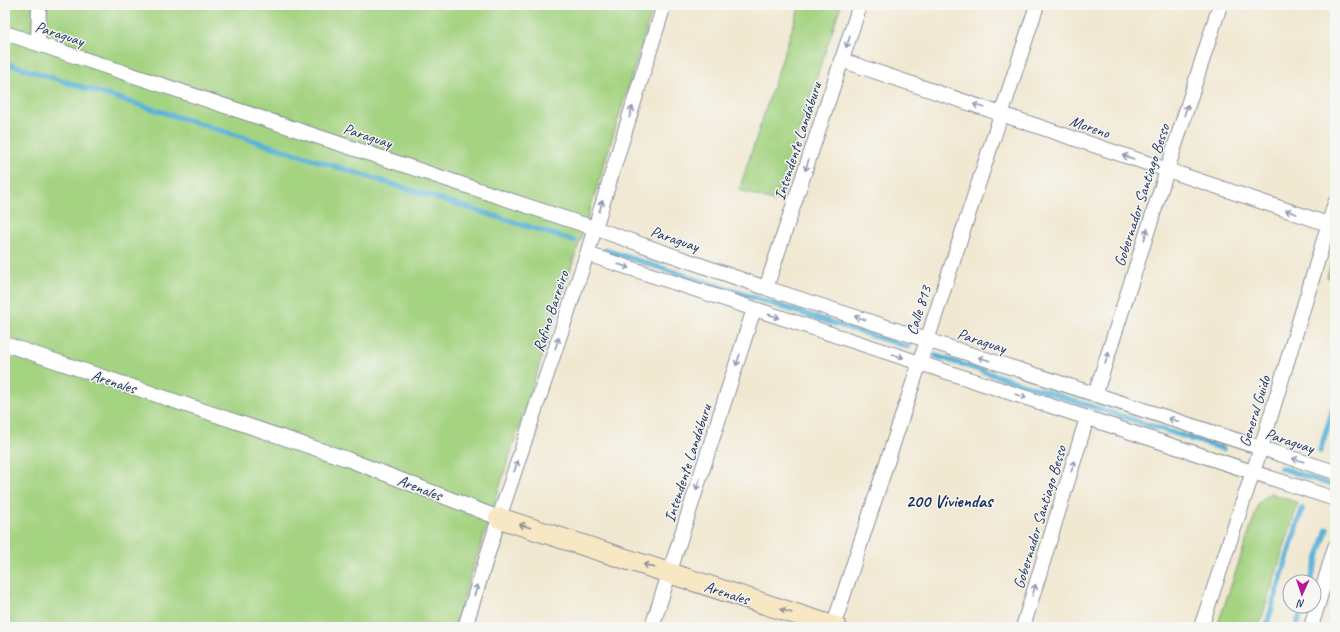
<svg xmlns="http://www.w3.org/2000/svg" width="1340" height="632" font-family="Caveat,sans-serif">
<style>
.green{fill:#a4d381;stroke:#608170}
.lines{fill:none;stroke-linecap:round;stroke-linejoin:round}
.stream{stroke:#5ab3d8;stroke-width:5.5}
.street-casing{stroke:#868c98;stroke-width:16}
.secondary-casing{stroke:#868c98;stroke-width:22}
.street{stroke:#fff;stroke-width:14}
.secondary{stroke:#f7e8c3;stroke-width:20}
.oneway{stroke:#8d97ae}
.oneway2{stroke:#898c90}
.labels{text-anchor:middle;stroke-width:3;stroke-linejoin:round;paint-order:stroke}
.street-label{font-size:16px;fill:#1b2f5e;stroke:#f6f6f2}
.quarter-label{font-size:18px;font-weight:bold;fill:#1b2f5e;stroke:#f6f6f2}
</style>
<rect width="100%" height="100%" fill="#f6f6f2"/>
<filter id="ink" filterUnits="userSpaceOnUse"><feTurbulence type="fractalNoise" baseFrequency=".025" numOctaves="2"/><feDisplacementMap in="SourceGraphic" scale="8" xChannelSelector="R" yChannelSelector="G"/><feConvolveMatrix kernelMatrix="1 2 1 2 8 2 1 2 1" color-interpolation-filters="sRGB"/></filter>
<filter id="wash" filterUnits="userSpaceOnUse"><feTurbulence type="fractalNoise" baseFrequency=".012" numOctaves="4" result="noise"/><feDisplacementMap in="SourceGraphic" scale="16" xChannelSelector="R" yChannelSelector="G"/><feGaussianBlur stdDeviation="0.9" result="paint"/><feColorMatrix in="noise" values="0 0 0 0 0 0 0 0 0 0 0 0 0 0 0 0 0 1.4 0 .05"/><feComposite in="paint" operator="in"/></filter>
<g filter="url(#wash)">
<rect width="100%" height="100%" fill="#f1e8d2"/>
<path class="green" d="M 5,5 L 654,5 L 585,225 L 454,627 L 5,627 Z
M 800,5 L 841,5 L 775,202 L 739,190 Z
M 1335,252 L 1335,280 L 1327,277 Z
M 1270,493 L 1298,503 L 1259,627 L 1217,627 L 1259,503 Z"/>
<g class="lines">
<path class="stream" d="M 5,63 L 574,241
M 605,250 L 908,347
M 936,356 L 1223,449
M 1320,451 L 1335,402
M 1281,468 L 1335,486
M 1310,582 L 1327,529
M 1266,627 L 1302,509
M 1296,627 L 1303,606"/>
</g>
</g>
<g filter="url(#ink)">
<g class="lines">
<defs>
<path id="street" d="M 5,33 L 594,228 L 766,288 L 1335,472
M 38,44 L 39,5
M 841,60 L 1328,224
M 587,254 L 1335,499
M 766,288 L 860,5
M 5,344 L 347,459 L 499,518
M 1095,395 L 1220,5
M 465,627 L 499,518 L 587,254 L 664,5
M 652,627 L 754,309
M 833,627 L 1037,5
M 1023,627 L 1087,418
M 1201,627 L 1261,448 L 1335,203
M 1311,627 L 1335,547"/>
<path id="secondary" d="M 499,518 L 836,627"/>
</defs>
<use href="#street" class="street-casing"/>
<use href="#secondary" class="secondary-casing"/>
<use href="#street" class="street"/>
<use href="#secondary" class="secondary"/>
</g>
<defs><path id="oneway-shaft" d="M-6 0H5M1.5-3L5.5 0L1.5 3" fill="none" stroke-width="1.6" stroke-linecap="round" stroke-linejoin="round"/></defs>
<g class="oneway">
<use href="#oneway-shaft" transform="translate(848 42) rotate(109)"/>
<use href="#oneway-shaft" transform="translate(979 106) rotate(-162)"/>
<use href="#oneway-shaft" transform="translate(1186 110) rotate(-72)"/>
<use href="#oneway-shaft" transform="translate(631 112) rotate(-73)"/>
<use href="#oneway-shaft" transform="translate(1128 157) rotate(-161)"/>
<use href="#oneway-shaft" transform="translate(807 165) rotate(108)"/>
<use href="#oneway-shaft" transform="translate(601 206) rotate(-73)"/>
<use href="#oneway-shaft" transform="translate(1291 212) rotate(-161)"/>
<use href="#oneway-shaft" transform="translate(1146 234) rotate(-72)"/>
<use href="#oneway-shaft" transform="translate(624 266) rotate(18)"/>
<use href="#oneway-shaft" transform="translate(774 316) rotate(18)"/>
<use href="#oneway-shaft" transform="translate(860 318) rotate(-162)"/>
<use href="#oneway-shaft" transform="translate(557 343) rotate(-72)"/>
<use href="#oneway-shaft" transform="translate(898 356) rotate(18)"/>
<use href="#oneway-shaft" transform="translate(1107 358) rotate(-72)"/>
<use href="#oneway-shaft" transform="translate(984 359) rotate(-162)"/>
<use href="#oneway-shaft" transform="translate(738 360) rotate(108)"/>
<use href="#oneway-shaft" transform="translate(1021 396) rotate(18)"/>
<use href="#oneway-shaft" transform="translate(1174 420) rotate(-162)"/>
<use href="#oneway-shaft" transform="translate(1298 460) rotate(-162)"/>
<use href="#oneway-shaft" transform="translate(516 466) rotate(-72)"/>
<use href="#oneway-shaft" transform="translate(1073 466) rotate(-73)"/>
<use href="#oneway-shaft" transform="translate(698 484) rotate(108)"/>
<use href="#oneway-shaft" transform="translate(476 590) rotate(-73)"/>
<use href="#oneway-shaft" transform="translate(1034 590) rotate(-73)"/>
</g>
<g class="oneway2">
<use href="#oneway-shaft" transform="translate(525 526) rotate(-162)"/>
<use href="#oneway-shaft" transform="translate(649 566) rotate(-162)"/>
<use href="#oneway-shaft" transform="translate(786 611) rotate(-162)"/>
</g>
</g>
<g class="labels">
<g class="street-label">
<text transform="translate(60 33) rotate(18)" y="6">Paraguay</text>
<text transform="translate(1090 126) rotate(19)" y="6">Moreno</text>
<text transform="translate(368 135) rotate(18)" y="6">Paraguay</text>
<text transform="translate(797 141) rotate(-72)" y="6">Intendente Landáburu</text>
<text transform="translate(1141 195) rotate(-72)" y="6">Gobernador Santiago Besso</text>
<text transform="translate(675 238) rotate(19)" y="6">Paraguay</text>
<text transform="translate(918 310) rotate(-72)" y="6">Calle 813</text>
<text transform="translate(550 311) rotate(-72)" y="6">Rufino Barreiro</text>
<text transform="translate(982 340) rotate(18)" y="6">Paraguay</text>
<text transform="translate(114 381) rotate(18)" y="6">Arenales</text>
<text transform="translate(1254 411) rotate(-73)" y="6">General Guido</text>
<text transform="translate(1290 440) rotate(18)" y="6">Paraguay</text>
<text transform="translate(687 463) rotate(-72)" y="6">Intendente Landáburu</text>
<text transform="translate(420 487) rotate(21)" y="6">Arenales</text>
<text transform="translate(1039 517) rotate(-73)" y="6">Gobernador Santiago Besso</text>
<text transform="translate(727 592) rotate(18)" y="6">Arenales</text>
</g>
<g class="quarter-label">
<text x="949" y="507">200 Viviendas</text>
</g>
</g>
<rect width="1340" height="632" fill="none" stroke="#f6f6f2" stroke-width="20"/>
<g transform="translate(1302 594) rotate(183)"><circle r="19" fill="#f6f6f2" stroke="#9ea6b7"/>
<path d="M0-3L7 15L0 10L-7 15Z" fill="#b5179e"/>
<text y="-6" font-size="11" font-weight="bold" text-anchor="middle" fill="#1b2f5e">N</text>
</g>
</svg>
